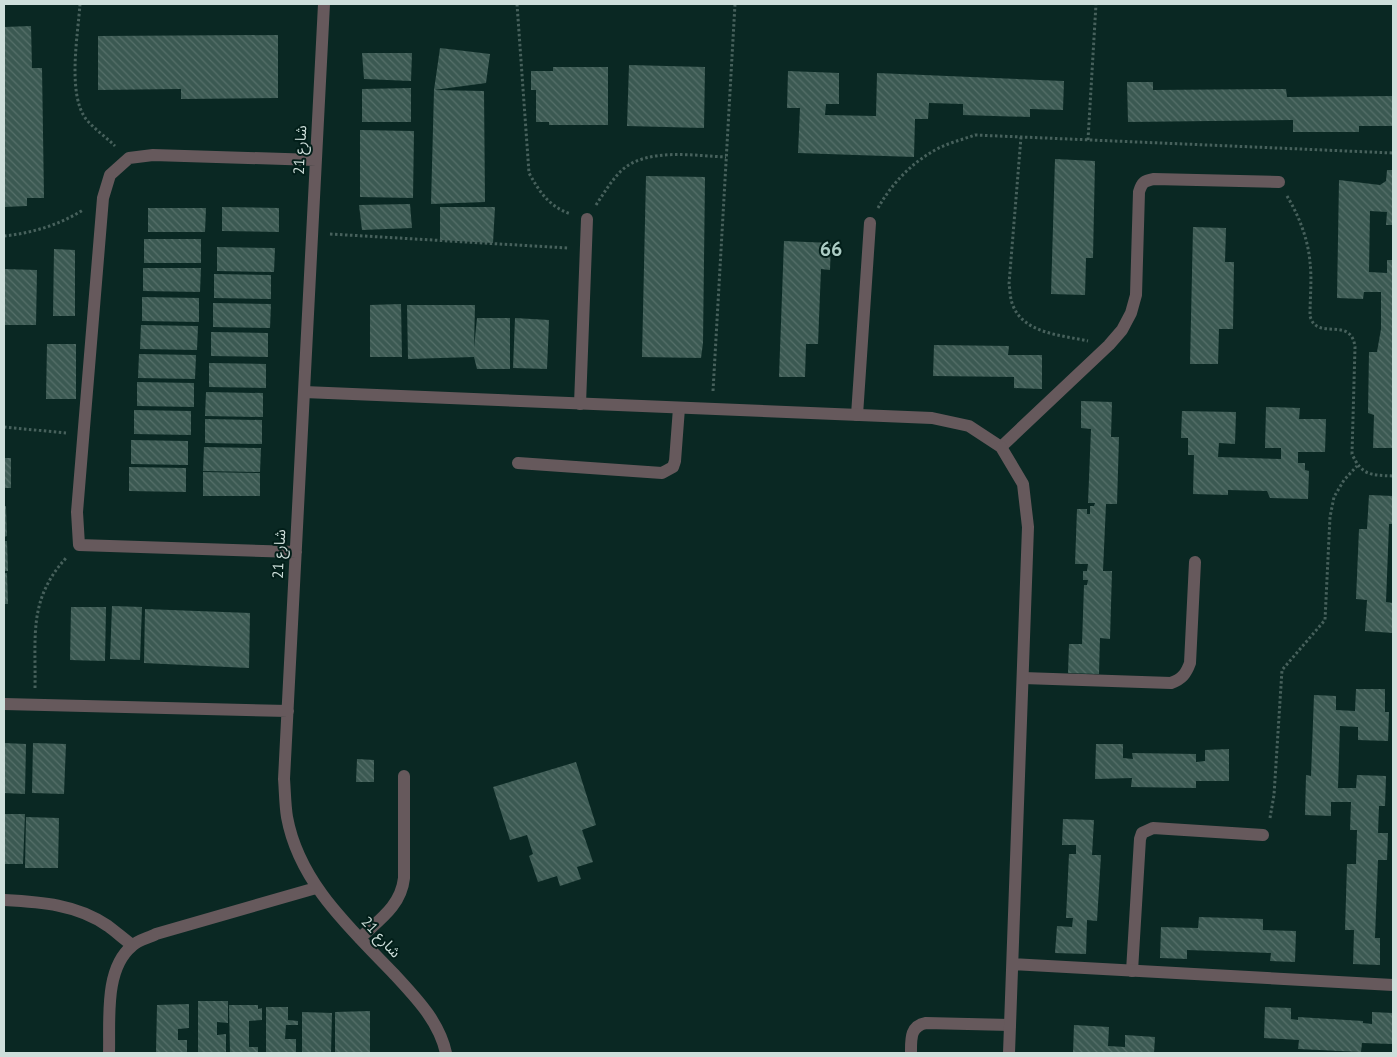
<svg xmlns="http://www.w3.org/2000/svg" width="1397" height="1057" font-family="'PT Sans','Noto Sans Arabic',sans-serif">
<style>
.building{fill:url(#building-back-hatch)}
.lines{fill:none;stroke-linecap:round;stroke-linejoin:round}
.path{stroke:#47615c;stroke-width:3;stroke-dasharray:2.5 2.5;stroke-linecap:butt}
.lane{stroke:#66595c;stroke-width:12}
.street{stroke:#66595c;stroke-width:12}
.labels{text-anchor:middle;stroke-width:4;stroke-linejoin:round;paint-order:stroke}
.street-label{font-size:15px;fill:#cedfdb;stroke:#021e19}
.district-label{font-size:20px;font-weight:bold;fill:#accdc5;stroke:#021e19}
</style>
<defs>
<pattern id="building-back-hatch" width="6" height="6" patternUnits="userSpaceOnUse" patternTransform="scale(1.25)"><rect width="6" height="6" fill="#3b5952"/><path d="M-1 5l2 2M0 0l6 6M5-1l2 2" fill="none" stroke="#56706a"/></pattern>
</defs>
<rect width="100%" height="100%" fill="#0a2823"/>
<path class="building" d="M 31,26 L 32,68 L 42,68 L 44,198 L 27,198 L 27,206 L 4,207 L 4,27 Z
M 278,35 L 278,98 L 181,99 L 181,89 L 98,90 L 98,36 Z
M 440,48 L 490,54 L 486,83 L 434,90 Z
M 362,53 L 412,53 L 411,81 L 364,79 Z
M 629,65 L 705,67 L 704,128 L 627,126 Z
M 553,67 L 608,67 L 608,125 L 549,125 L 549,122 L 536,122 L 536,90 L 531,90 L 531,71 L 553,71 Z
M 788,71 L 839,73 L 839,104 L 826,104 L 825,115 L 876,116 L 877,73 L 1064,81 L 1063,110 L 1030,109 L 1030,117 L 963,115 L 963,104 L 929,103 L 928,119 L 915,119 L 914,157 L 798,153 L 800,108 L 787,108 Z
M 1127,82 L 1153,82 L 1153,90 L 1286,89 L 1287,97 L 1393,96 L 1393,126 L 1359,126 L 1359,132 L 1293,132 L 1293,120 L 1128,122 Z
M 411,88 L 411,122 L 362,122 L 362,89 Z
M 434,90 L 484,91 L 485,202 L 431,204 Z
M 360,130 L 414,131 L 413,198 L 360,197 Z
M 1055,159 L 1095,161 L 1093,258 L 1086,258 L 1085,295 L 1051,294 Z
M 1387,170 L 1393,170 L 1393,225 L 1386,225 L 1387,212 L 1370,211 L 1369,272 L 1387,273 L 1387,260 L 1393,260 L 1393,448 L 1373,448 L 1374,415 L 1368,413 L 1369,352 L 1377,352 L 1381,329 L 1381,292 L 1364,292 L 1363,299 L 1337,298 L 1339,180 L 1380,185 L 1386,181 Z
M 646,176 L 705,177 L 703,343 L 701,358 L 642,357 Z
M 410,204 L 412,228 L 362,230 L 359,205 Z
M 222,207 L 279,208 L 279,232 L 222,231 Z
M 440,207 L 495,207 L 493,243 L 440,240 Z
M 148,208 L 206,208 L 205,232 L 148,232 Z
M 1193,227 L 1226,228 L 1225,262 L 1234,262 L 1233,329 L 1219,329 L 1218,364 L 1190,364 Z
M 144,239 L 201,239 L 201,263 L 144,263 Z
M 784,241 L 831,243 L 830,270 L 821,269 L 818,344 L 806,344 L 805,377 L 779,377 Z
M 217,247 L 275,248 L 274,272 L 217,271 Z
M 54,249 L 75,250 L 75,316 L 53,316 Z
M 143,268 L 201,268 L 200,292 L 143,291 Z
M 4,269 L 37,270 L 36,325 L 4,325 Z
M 214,274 L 271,275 L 271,299 L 214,298 Z
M 142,297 L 199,298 L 199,322 L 142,321 Z
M 213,303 L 271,304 L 270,328 L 213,327 Z
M 401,304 L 402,357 L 370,357 L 370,305 Z
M 407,305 L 475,305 L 474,348 L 477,318 L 510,318 L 510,369 L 477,369 L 474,357 L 408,359 Z
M 515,318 L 549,320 L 547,369 L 513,368 Z
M 141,325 L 198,326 L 197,350 L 140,349 Z
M 211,332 L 268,333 L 268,357 L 211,356 Z
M 47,344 L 76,344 L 76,399 L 46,399 Z
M 934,345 L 1009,346 L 1008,355 L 1042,355 L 1042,389 L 1014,388 L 1014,377 L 933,376 Z
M 139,354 L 196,355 L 195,379 L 138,378 Z
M 209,363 L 266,364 L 266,388 L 209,387 Z
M 137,382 L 194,383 L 194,407 L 137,406 Z
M 206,392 L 263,393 L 263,417 L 205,416 Z
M 1081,401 L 1112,402 L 1111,437 L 1119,437 L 1117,504 L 1106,504 L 1103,571 L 1112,571 L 1110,639 L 1100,638 L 1099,674 L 1068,673 L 1069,644 L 1082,644 L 1084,585 L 1087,585 L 1088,580 L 1083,580 L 1083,571 L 1087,571 L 1088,564 L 1075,564 L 1077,509 L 1087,509 L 1087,514 L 1090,514 L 1090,506 L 1094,506 L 1095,503 L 1088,503 L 1091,429 L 1081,428 Z
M 1266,407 L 1300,408 L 1299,419 L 1326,419 L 1325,452 L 1298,452 L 1298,463 L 1305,463 L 1305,470 L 1309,471 L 1308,499 L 1270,498 L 1267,491 L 1228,490 L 1228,495 L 1193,494 L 1194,455 L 1188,455 L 1188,438 L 1181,438 L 1182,411 L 1236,412 L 1235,444 L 1219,443 L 1218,457 L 1281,459 L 1281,448 L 1265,448 Z
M 134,410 L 191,411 L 191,435 L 134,434 Z
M 205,419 L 262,420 L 262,444 L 205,443 Z
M 131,440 L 188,441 L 188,465 L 131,464 Z
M 204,447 L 261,448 L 260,472 L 203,471 Z
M 4,458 L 11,458 L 11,488 L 4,488 Z
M 129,467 L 186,468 L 186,492 L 129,491 Z
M 203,472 L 260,473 L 260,496 L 203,496 Z
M 1369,495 L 1393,496 L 1393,524 L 1389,524 L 1386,602 L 1393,603 L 1393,633 L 1365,631 L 1367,600 L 1356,599 L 1359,529 L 1367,529 Z
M 4,506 L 6,506 L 7,536 L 4,537 Z
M 4,541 L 7,541 L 8,571 L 4,571 Z
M 4,573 L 7,573 L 8,604 L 4,604 Z
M 112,606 L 142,607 L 140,660 L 110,659 Z
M 71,607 L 106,607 L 105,661 L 70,660 Z
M 145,609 L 250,613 L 249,668 L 144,663 Z
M 1356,689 L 1385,689 L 1385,712 L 1389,712 L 1388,741 L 1358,740 L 1358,727 L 1340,726 L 1338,788 L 1356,788 L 1357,775 L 1386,776 L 1385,806 L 1379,806 L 1378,833 L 1388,833 L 1387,860 L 1378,860 L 1375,938 L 1380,938 L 1380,965 L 1353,964 L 1354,930 L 1345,930 L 1347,864 L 1356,864 L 1357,830 L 1350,830 L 1351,802 L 1331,802 L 1331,816 L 1305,815 L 1306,775 L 1311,776 L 1314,695 L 1336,696 L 1336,710 L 1355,711 Z
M 4,743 L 26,744 L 25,794 L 4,793 Z
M 33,743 L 66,744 L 64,794 L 32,793 Z
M 1096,744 L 1123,744 L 1123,758 L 1133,759 L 1132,753 L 1196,754 L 1196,762 L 1205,761 L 1205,750 L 1229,749 L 1229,781 L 1196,781 L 1196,788 L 1131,787 L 1132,778 L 1095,779 Z
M 357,759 L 374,760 L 374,782 L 356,782 Z
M 576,762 L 596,825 L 582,830 L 593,862 L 577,867 L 581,879 L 560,886 L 557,876 L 538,882 L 529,856 L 533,854 L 527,835 L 510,840 L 493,787 Z
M 4,814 L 25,814 L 23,864 L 4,864 Z
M 26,817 L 59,818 L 58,868 L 25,868 Z
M 1063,819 L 1094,820 L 1092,855 L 1101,855 L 1097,921 L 1087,920 L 1086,954 L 1055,953 L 1057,926 L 1072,927 L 1073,918 L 1066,918 L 1069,854 L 1076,854 L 1076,845 L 1062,845 Z
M 1199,917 L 1263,919 L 1263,930 L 1296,931 L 1295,962 L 1270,961 L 1271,953 L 1187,950 L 1187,959 L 1160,958 L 1161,927 L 1198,928 Z
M 198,1001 L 228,1001 L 228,1023 L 217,1022 L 217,1035 L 226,1034 L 226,1052 L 198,1052 Z
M 189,1004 L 189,1028 L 178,1029 L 178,1040 L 187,1040 L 187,1053 L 156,1053 L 157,1005 Z
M 229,1005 L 258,1005 L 258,1009 L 262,1008 L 262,1020 L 249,1021 L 249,1047 L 258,1047 L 258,1053 L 230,1053 Z
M 266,1007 L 288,1007 L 288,1020 L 298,1021 L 298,1025 L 286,1025 L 285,1039 L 296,1039 L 296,1053 L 266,1053 Z
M 1265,1007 L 1291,1008 L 1291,1019 L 1298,1020 L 1298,1017 L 1363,1021 L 1363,1023 L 1372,1024 L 1372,1012 L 1393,1013 L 1393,1044 L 1362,1043 L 1361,1052 L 1298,1049 L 1299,1040 L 1264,1038 Z
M 370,1011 L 370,1053 L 335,1053 L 335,1012 Z
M 302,1012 L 332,1013 L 331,1053 L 302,1053 Z
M 1074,1025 L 1109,1027 L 1108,1046 L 1125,1047 L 1125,1035 L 1155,1037 L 1154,1053 L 1073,1053 Z"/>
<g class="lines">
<path class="path" d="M 80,4 C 78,34 67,94 86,119 C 94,129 106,137 115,146
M 517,4 L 529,173 C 539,191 549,207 571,214
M 1021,137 L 1009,284 C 1010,290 1010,297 1012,303 C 1022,334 1062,335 1088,341
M 1088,140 L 1096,4
M 1287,196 C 1299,216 1308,239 1310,262 C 1312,279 1310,298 1310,316 C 1317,342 1351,315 1355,347 L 1352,454 C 1362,476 1371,475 1393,476
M 596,205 C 604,193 611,181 621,171 C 646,147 695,156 726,157
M 878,208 C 892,183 914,160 941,147 C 952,142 964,139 975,135 L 1393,153
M 330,234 L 568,248
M 4,236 C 32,233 59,225 83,210
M 713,391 L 735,4
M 4,427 L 66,433
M 35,688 C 36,636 28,600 66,558
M 1270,818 L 1274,795 L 1282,670 L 1325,620 L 1330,517 L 1334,497 L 1344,480 L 1357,466"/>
<path class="lane" d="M 580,404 L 587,219
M 857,415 L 870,223
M 1001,447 L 1109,345 L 1122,330 L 1131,313 L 1136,295 L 1139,192 C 1142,182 1144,181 1154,179 L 1279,182
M 518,463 L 662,473 L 673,467 L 675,461 L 679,408
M 1023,678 L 1171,683 C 1182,679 1186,674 1190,663 L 1195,562
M 360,938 C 379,920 401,906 404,878 L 404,776
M 1132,971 L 1140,839 L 1142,833 L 1153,828 L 1263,835
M 911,1053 C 911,1039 910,1026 926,1023 L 1010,1025"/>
<path class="street" d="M 324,4 L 284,779 C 285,791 285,805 287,817 C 299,883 351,929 395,975 C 416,998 439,1021 446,1053
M 304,392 L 932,418 L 969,426 L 1001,447 L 1023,484 L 1028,527 L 1009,1053
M 296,552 L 79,545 L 77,512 L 103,198 L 110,175 L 129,158 L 153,155 L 316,160
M 4,704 L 288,711
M 4,900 C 40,902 77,904 108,926 C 116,932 124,939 132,945
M 1013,964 L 1393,985
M 109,1053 C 110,1020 104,969 132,946 C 138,940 149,938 156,934 L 316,888"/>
</g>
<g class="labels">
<g class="street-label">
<text transform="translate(300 150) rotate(-87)" y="5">شارع 21</text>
<text transform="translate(279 554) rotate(-87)" y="5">شارع 21</text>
<text transform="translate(381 937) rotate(47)" y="5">شارع 21</text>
</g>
<g class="district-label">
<text x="831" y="256">66</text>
</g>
</g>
<rect width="1397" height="1057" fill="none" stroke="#cedfdb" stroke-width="10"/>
</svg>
